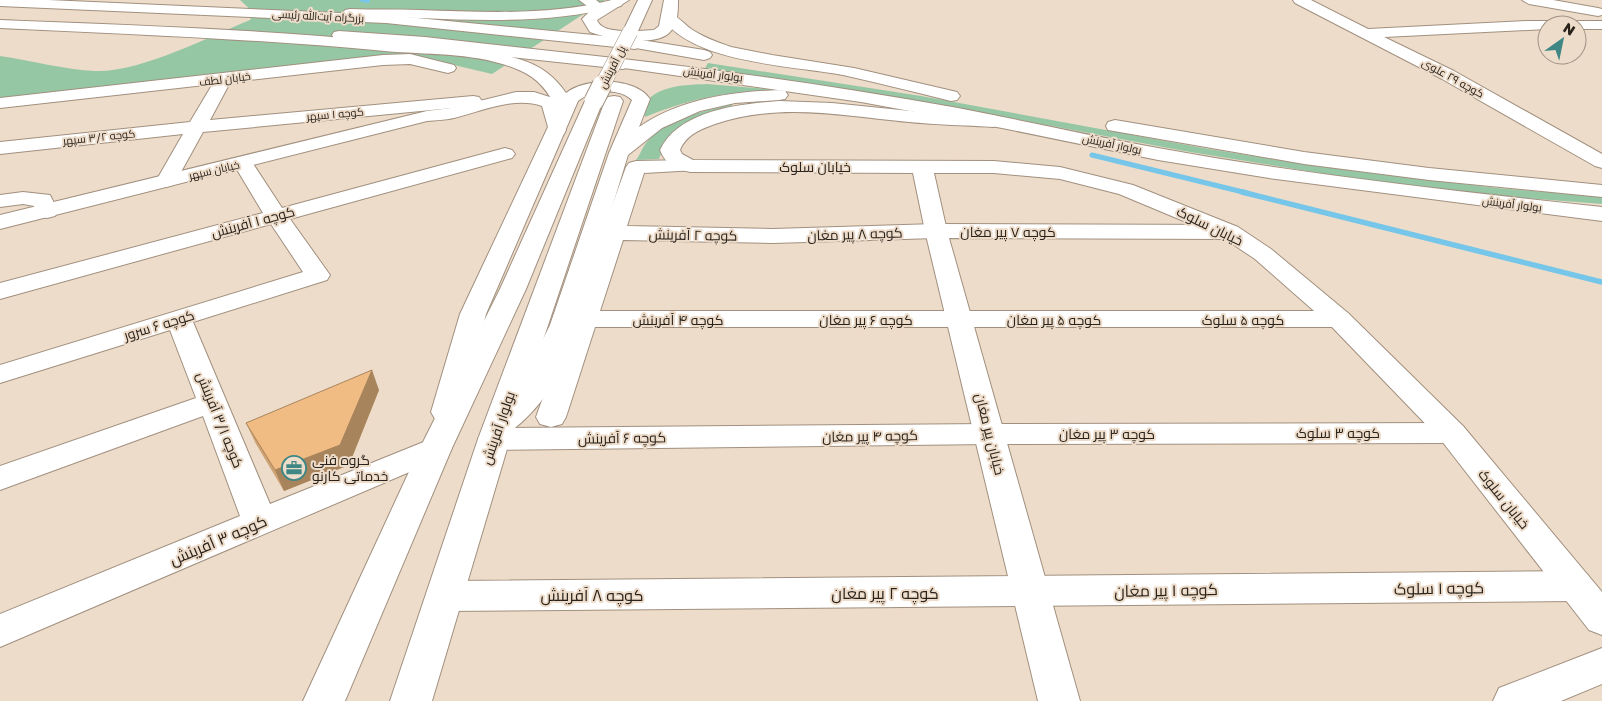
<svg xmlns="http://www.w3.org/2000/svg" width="1602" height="701" font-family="'Golos Text',Cairo,sans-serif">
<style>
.green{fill:#96c7a5}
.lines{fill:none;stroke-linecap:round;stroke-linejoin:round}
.stream-far2{stroke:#75c6e9;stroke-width:4}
.stream-far1{stroke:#75c6e9;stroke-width:5}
.stream{stroke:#75c6e9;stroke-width:5.5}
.minor-casing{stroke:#a1907f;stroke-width:2}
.tertiary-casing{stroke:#a1907f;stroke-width:2}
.secondary-casing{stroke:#a1907f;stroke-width:2}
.primary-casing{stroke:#a1907f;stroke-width:2}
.trunk-casing{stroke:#a1907f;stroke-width:2}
.minor{fill:#fff;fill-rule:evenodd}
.tertiary{fill:#fff;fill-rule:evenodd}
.secondary{fill:#fff;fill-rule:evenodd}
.primary{fill:#fff;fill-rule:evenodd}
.trunk{fill:#fff;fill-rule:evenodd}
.primary-bridge-far1-casing{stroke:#a1907f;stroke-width:16;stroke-linecap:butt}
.primary-bridge-casing{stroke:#a1907f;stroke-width:21;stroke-linecap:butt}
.primary-bridge-far1{stroke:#fff;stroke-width:15}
.primary-bridge{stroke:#fff;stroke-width:19}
.wall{fill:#cea272}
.shaded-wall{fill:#a8845c}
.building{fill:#f0bc84;stroke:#a8845c}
.labels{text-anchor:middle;stroke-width:4;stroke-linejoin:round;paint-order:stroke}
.far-street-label{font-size:11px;fill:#28221b;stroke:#eedcca}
.street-label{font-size:14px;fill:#28221b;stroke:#eedcca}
.poi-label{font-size:14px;fill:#28221b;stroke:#eedcca;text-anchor:start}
.near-street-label{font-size:16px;fill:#28221b;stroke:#eedcca}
</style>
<rect width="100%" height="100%" fill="#eedcca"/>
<path class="green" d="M 240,0 L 605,0 L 492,74 L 420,57 L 0,98 L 0,56 C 30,60 65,70 95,71 C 139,73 208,37 250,20 L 254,13 Z
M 708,63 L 921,96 L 1209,149 L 1315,166 L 1497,188 L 1602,197 L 1602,204 L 1498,196 L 1362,180 L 1184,151 L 908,99 L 704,70 Z
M 707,84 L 780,90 C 729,91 692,98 645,117 L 643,106 C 656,85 685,85 707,84 Z
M 732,104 L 732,107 L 685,123 L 667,138 L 659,159 L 636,160 C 640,155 642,148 646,143 C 667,118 702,112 732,104 Z"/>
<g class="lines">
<path class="stream-far2" d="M 362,0 L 368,1"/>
<path class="stream-far1" d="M 1092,155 L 1247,193"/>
<path class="stream" d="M 1242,192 L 1602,282"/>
<defs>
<path id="minor" d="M 579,0 L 596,0 L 606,8 L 604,11 L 594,11 Z
M 1293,0 L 1311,0 L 1368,29 L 1528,21 L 1602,21 L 1602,29 L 1577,29 L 1577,25 L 1547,25 L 1547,29 L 1384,37 L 1454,71 L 1602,154 L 1602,168 L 1595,166 L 1442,79 L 1295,3 Z
M 1522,0 L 1553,0 L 1598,8 L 1602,9 L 1602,15 L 1598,16 L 1529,4 Z
M 224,74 L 230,75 L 232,79 L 210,120 L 473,96 L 479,97 L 482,101 L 479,105 L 473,106 L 203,132 L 176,181 L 173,185 L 166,187 L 159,185 L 156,181 L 183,134 L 0,154 L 0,142 L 190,122 L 218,75 Z
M 505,148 L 512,150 L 515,154 L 512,158 L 290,219 L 330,275 L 327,280 L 193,322 L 270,504 L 436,437 L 447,440 L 452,448 L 447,456 L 0,647 L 0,614 L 240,516 L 203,416 L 0,490 L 0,466 L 196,398 L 170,330 L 0,383 L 0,365 L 303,272 L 271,224 L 0,299 L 0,283 L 263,213 L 233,163 L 236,159 L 243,157 L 250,159 L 282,208 Z
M 690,160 L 697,162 L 700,166 L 697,170 L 644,173 L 627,226 L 773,229 L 936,224 L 1230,225 L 1238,227 L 1241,232 L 1238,237 L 1230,239 L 936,238 L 773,243 L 623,240 L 600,311 L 1339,311 L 1348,313 L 1352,319 L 1348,325 L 1339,327 L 595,327 L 566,417 L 562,424 L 551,427 L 540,424 L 536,417 L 626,167 L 629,163 L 636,161 Z
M 23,192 L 50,195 L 58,211 L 55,216 L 47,218 L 39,216 L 34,206 L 23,204 L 0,207 L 0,195 Z
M 1452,423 L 1463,426 L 1467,433 L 1463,440 L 1452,443 L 990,444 L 494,450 L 483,446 L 478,439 L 483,432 L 494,428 L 990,424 Z
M 1575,571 L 1588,575 L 1593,586 L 1588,597 L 1575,601 L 445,611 L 432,607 L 426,596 L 432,585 L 445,581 Z"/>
<path id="tertiary" d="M 410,54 L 454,65 L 456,68 L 454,71 L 448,73 L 410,64 L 383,65 L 0,108 L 0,98 L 383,55 Z
M 516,92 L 534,92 L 556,99 L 566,130 L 564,134 L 557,136 L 550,134 L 542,106 C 515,96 482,111 454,118 C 445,120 436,120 427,121 L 0,229 L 0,215 L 427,111 L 451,108 Z
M 779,101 L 832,103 L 920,112 L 993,115 L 999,117 L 1002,121 L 999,125 L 993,127 C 965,125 937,125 909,122 C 844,116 779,102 715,124 C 701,129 686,135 680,150 L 682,154 L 693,160 L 994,161 L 1060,167 L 1133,185 L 1238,227 L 1271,249 L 1348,313 L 1463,426 L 1602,592 L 1602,635 L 1589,630 L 1441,440 L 1330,325 L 1255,259 L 1222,237 L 1119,194 L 1060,179 L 994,173 L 934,173 L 947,231 L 1080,701 L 1038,701 L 925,231 L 913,173 L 690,172 C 676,169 665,164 660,150 C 679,110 740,104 779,101 Z
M 1602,648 L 1602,684 L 1561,701 L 1493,701 L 1499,688 Z"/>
<path id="secondary" d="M 612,0 L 621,0 L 623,3 L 621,6 C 552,23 489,21 419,18 C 396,17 373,18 350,17 L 345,16 L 343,13 L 345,10 L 350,9 C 373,10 396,9 419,10 C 484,12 548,16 612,0 Z
M 668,13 C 677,15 683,23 691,29 C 703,37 717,42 731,47 L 772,55 L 854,68 L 957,92 L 960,96 L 957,100 L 951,101 C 915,92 879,83 843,75 C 791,65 694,64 661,17 L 663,14 Z
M 0,20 C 126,25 253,29 379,41 C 426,45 476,45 522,60 C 541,66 555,77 566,93 C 586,77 635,77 650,99 L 639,127 C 680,99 730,92 779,90 L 785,91 L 788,95 L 785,99 L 779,100 L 735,103 L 700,111 L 662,128 L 628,155 L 576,325 L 544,397 C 537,408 512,435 499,436 C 495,436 491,434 487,433 L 483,426 L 487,419 L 517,392 L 550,325 L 609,153 L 632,100 C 619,87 591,90 578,101 L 486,314 L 461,412 L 457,419 L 446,422 L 435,419 L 431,412 L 460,314 L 556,110 C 549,91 538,78 519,70 C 478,52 428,55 385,51 C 257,39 128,34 0,28 Z
M 635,39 L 704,50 L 710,52 L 712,55 L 710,58 L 704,60 L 630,47 L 627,44 L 630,41 Z
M 623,59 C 735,72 847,88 958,108 C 1025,121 1091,136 1158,148 C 1305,175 1454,191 1602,207 L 1602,221 L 1269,178 L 1158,160 L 1002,128 L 861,102 L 617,67 L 615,64 L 617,61 Z
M 1115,120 L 1304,152 L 1429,168 L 1602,185 L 1602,197 L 1429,180 L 1304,164 L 1108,130 L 1106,126 L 1108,122 Z"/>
<path id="primary" d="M 612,0 L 629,0 L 597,20 C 601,30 613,30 623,31 L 638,0 L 652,0 L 638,31 L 654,30 L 659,26 L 664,0 L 678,0 C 678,11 678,25 669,33 C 654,47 607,39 590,32 L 582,19 L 590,11 Z
M 594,96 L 600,97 L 603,101 L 526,289 L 452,448 L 345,701 L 303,701 L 420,448 L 500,289 L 585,101 L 588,97 Z
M 614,96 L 620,97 L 623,101 L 510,439 L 432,701 L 390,701 L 478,439 L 605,101 L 608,97 Z"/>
<path id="trunk" d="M 0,0 L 48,0 L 386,15 L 635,39 L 640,41 L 643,44 L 640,47 L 635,49 L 386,23 L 0,6 Z
M 339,31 L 425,37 L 623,59 L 629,61 L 631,64 L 629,67 L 623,69 L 334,38 L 332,35 L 334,32 Z"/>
</defs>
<use href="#minor" class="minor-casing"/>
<use href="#tertiary" class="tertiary-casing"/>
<use href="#secondary" class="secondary-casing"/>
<use href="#primary" class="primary-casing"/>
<use href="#trunk" class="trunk-casing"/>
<use href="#minor" class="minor"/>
<use href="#tertiary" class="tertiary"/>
<use href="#secondary" class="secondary"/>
<use href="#primary" class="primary"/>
<use href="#trunk" class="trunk"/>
<defs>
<path id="primary-bridge-far1" d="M 602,86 L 630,32"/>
<path id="primary-bridge" d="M 594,101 L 602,85"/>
</defs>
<use href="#primary-bridge-far1" class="primary-bridge-far1-casing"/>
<use href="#primary-bridge" class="primary-bridge-casing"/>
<use href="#primary-bridge-far1" class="primary-bridge-far1"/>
<use href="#primary-bridge" class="primary-bridge"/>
</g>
<path class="wall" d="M 379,390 L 349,465 L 284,491 L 256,444 L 246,423 Z"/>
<path class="shaded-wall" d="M 372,370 L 379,390 L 349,465 L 284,491 L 275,470 Z"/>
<path class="building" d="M 372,370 L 340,445 L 275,470 L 246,423 Z"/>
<defs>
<symbol id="office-ring" viewBox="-11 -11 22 22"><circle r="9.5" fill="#eedcca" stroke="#3f8785" stroke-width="1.5"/><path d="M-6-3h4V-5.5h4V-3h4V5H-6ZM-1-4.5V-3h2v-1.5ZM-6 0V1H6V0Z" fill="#3f8785"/></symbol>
</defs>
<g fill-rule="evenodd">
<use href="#office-ring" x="280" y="454" width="28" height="28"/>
</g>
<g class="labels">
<g class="far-street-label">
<text transform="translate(318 16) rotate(3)" y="4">بزرگراه آیت‌الله رئیسی</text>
<text transform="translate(612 67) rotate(-63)" y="4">پل آفرینش</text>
<text transform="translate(713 74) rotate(7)" y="4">بولوار آفرینش</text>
<text transform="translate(1453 78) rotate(29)" y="4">کوچه ۲۹ علوی</text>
<text transform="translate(225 79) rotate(-7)" y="4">خیابان لطف</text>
<text transform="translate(335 114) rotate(-5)" y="4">کوچه ۱ سپهر</text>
<text transform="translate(99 137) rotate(-6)" y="4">کوچه ۳/۲ سپهر</text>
<text transform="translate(1112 144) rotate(12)" y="4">بولوار آفرینش</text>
<text transform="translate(214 170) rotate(-13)" y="4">خیابان سپهر</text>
<text transform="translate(1512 204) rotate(7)" y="4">بولوار آفرینش</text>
</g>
<g class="street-label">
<text x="815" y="172">خیابان سلوک</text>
<text transform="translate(253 222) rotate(-15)" y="5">کوچه ۱ آفرینش</text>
<text transform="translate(1210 226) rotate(26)" y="5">خیابان سلوک</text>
<text x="1008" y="237">کوچه ۷ پیر مغان</text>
<text transform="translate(855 234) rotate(-2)" y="5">کوچه ۸ پیر مغان</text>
<text transform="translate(693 235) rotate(1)" y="5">کوچه ۲ آفرینش</text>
<text x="678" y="325">کوچه ۴ آفرینش</text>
<text x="866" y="325">کوچه ۶ پیر مغان</text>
<text x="1054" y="325">کوچه ۵ پیر مغان</text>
<text x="1243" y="325">کوچه ۵ سلوک</text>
<text transform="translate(159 325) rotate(-17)" y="5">کوچه ۶ سرور</text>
<text transform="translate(220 420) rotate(68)" y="5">کوچه ۳/۱ آفرینش</text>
<text transform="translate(498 428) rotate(-71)" y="5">بولوار آفرینش</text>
<text x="1338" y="438">کوچه ۳ سلوک</text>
<text transform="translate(990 434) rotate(76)" y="5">خیابان پیر مغان</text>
<text x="1107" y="439">کوچه ۳ پیر مغان</text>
<text transform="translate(870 436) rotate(-1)" y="5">کوچه ۴ پیر مغان</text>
<text transform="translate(622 438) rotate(-1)" y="5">کوچه ۶ آفرینش</text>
<text transform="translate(1504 499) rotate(51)" y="5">خیابان سلوک</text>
</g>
<g class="poi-label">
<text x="312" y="465">گروه فنی<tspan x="312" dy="16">خدماتی کارنو</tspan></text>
</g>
<g class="near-street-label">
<text transform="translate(218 540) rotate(-23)" y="6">کوچه ۳ آفرینش</text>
<text transform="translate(1439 588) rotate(-1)" y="6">کوچه ۱ سلوک</text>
<text transform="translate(1166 590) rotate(-1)" y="6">کوچه ۱ پیر مغان</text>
<text x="885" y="599">کوچه ۲ پیر مغان</text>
<text x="592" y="601">کوچه ۸ آفرینش</text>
</g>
</g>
<g transform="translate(1562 40) rotate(33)"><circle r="24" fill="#eedcca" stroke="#9f9284"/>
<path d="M0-4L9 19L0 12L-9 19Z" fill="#3f8785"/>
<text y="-8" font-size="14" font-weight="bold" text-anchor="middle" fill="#28221b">N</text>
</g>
</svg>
